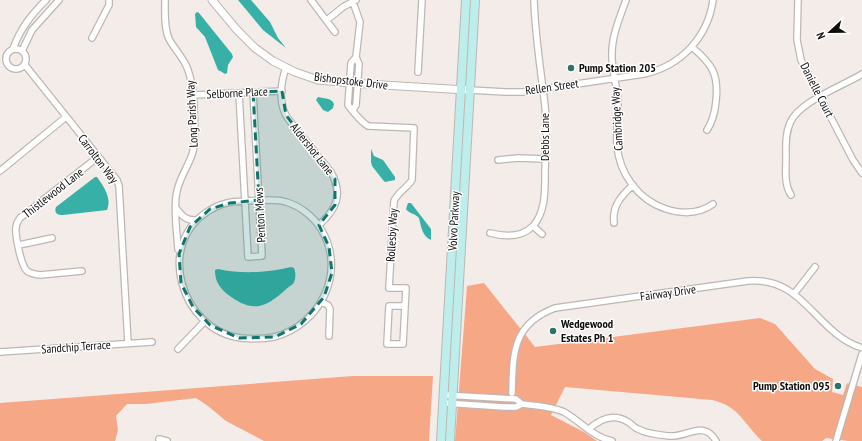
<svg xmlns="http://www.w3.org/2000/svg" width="862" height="441" font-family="'PT Sans Narrow',sans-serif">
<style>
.green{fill:#f6a886}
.water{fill:#37b1a7}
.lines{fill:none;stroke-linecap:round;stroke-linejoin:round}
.minor-casing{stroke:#bdb7b4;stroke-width:8}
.tertiary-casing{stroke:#bdb7b4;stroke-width:9}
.secondary-casing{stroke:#bdb7b4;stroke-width:10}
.minor{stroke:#fff;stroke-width:5.5}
.tertiary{stroke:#fff;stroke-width:7}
.secondary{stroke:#beeeeb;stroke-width:8}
.marked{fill:#0f766e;fill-opacity:0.2;stroke:#0f766e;stroke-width:3;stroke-dasharray:8 5;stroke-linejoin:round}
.poi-dot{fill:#2b746e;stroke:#fff;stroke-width:1.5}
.labels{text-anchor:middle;stroke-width:3;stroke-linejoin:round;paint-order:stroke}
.poi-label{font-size:12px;font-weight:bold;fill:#0f0d0c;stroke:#fff;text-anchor:start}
.street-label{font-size:12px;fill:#0f0d0c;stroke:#fff}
</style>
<rect width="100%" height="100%" fill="#f3ece9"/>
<path class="green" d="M 484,283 L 535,347 L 760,318 L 775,324 L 815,369 L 833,379 L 832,392 L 843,395 L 847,383 L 862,387 L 862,441 L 848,441 L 826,438 L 822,441 L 762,441 C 743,423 739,406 712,400 L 565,387 L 551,415 L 584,432 L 597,441 L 455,441 L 467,286 Z
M 353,376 L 433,376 L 429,441 L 264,441 L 226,421 L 208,406 L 196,398 L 146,404 L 127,404 L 116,416 L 118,430 L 115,441 L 0,441 L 0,403 Z"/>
<path class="water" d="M 238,0 L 251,0 L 270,22 L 278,38 L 286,48 L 263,30 Z
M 197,12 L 199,13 L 232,54 L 233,57 L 228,65 L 227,73 L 225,74 L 222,72 L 218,70 L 205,37 L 196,27 L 195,14 Z
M 318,97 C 324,99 331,97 334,104 L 333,108 L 328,112 L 323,110 L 316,100 Z
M 371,149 L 374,156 L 383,160 L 395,177 L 395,180 L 385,182 L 383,180 L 372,166 L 371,162 Z
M 95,177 L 97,177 C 104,187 112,198 107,210 L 63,215 C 57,215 54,213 56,207 Z
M 408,203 L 411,203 L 431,229 L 431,240 C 422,236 421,226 419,218 C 415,213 409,214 406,209 Z
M 291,267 L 294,268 C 296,273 296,279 293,284 C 286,288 281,295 274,299 C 257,312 243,306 227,294 C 219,287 215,281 215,270 L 218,269 C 241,274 268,273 291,267 Z"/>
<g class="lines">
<defs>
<path id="minor" d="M 165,0 C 165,13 164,28 169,39 C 175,50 184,58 188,70 C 195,90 194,113 195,134 C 196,159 182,169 177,191 C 173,208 177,232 178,249
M 311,0 L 335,32
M 626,0 C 620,17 612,35 612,53 C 611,70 618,87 618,105 C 618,118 616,131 617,145 C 619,173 638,200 666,209 C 682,214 699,214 713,204
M 798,0 L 797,40 L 801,60 L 853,160 L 862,173
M 353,2 L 360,22 L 356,57 L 359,64 L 356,105 L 353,110
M 327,20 L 343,7 L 356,0
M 92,38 L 109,5 L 109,0
M 692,47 C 712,64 719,74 716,101 C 715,112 713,121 707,130
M6 59a10 10 0 1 1 20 0a10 10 0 1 1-20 0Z
M 13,49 C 20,29 31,15 46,0
M 22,51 L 32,30 L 59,0
M 356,57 L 351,63 L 348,105 C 354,113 360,121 368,126 L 414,128 L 412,180 C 407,188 398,192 394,201 L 389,288 L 406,288 L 403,344 L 387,344 L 389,306 L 405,306
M 25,65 L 117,180 L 119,186 L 128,343
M 286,68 C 280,84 278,106 289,120 L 331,172 C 343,194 337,209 319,225
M 418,72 L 422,0
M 470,90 L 505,92 L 523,92 L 644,74 C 681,66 708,37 713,0
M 239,93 L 248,257 L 262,256 L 253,92
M 193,95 L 282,91
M 498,160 L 518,158 L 545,159
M 0,171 L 66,117
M 791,195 C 784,184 786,172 786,159 C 786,147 785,134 790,123 C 798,102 843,86 862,74
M 268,200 C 274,200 281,200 286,202 C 300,206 314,217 321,229 C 347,271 321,325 274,337 C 264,339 252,339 241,338 C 181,331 153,241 212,209 C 228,199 250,201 268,200 Z
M 176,208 C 182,216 186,221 197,220
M 614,223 C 612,206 621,196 633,185
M 533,226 L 542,234
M 490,233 C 505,237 521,238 533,226 C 546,212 545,189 545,171 C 546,149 547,127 545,106 C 541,71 535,36 534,0
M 19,245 L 52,238
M 82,271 L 40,275 C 35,274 31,274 27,271 C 21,266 15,235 16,227 L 17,223 L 20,218 L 98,157
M 794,294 L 815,267
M 321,302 L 328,305 L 330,309 L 329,336
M 178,349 L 205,321
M 0,352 L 152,342
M 512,393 C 513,354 512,324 555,308 L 748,281 C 804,276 815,333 862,348
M 444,403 L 504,407 L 516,407 L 522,404 L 516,399 L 444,395
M 522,404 C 536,406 551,406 564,412 C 580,421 593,437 612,441
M 589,429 C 600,419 614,413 628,422 C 632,424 634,428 638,429 C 647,434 659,435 669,436 C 686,438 704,419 716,441
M 159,439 L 167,441
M 836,441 L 862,354"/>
<path id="tertiary" d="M 212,0 L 237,30 L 255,48 L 273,61 L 295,72 L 318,80 L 350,83 L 466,90"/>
<path id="secondary" d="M 441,441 L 466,0
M 450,441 L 475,0"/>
</defs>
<use href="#minor" class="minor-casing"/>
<use href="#tertiary" class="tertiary-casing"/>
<use href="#secondary" class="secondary-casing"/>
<use href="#minor" class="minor"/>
<use href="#tertiary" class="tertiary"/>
<use href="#secondary" class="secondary"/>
</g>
<path class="marked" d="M 282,91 L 286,115 L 335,179 L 335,205 L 319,225 L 329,247 L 332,273 L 324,297 L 301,324 L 275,337 L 239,338 L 210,325 L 193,307 L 181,283 L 179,254 L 190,227 L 210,209 L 230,203 L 259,200 L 253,92 Z"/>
<g class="poi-dot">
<circle cx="571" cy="68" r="4"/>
<circle cx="553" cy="331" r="4"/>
<circle cx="838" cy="386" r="4"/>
</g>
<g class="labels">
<g class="poi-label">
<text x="579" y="72">Pump Station 205</text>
<text x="561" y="328">Wedgewood<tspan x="561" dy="14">Estates Ph 1</tspan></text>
<text x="830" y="390" text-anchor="end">Pump Station 095</text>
</g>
<g class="street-label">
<text transform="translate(351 81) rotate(7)" y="4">Bishopstoke Drive</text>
<text transform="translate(552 87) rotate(-8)" y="4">Rellen Street</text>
<text transform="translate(817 90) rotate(63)" y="4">Danielle Court</text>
<text transform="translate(237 93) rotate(-3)" y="4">Selborne Place</text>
<text transform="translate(192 114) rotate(-93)" y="4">Long Parish Way</text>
<text transform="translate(617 119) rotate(-93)" y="4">Cambridge Way</text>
<text transform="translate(545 137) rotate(-90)" y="4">Debbs Lane</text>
<text transform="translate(312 149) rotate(52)" y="4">Aldershot Lane</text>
<text transform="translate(98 159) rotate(53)" y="4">Carrolton Way</text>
<text transform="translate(53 193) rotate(-38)" y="4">Thistlewood Lane</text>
<text transform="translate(260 215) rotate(-93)" y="4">Penton Mews</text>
<text transform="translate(454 221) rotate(-87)" y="4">Volvo Parkway</text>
<text transform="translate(392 235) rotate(-87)" y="4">Rollesby Way</text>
<text transform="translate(668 293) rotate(-8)" y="4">Fairway Drive</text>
<text transform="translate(76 347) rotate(-4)" y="4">Sandchip Terrace</text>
</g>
</g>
<g transform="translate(830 32) rotate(248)" stroke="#ffffff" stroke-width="3" paint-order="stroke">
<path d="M0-3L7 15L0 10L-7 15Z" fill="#0f0d0c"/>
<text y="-6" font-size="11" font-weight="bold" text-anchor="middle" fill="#0f0d0c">N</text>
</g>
</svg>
